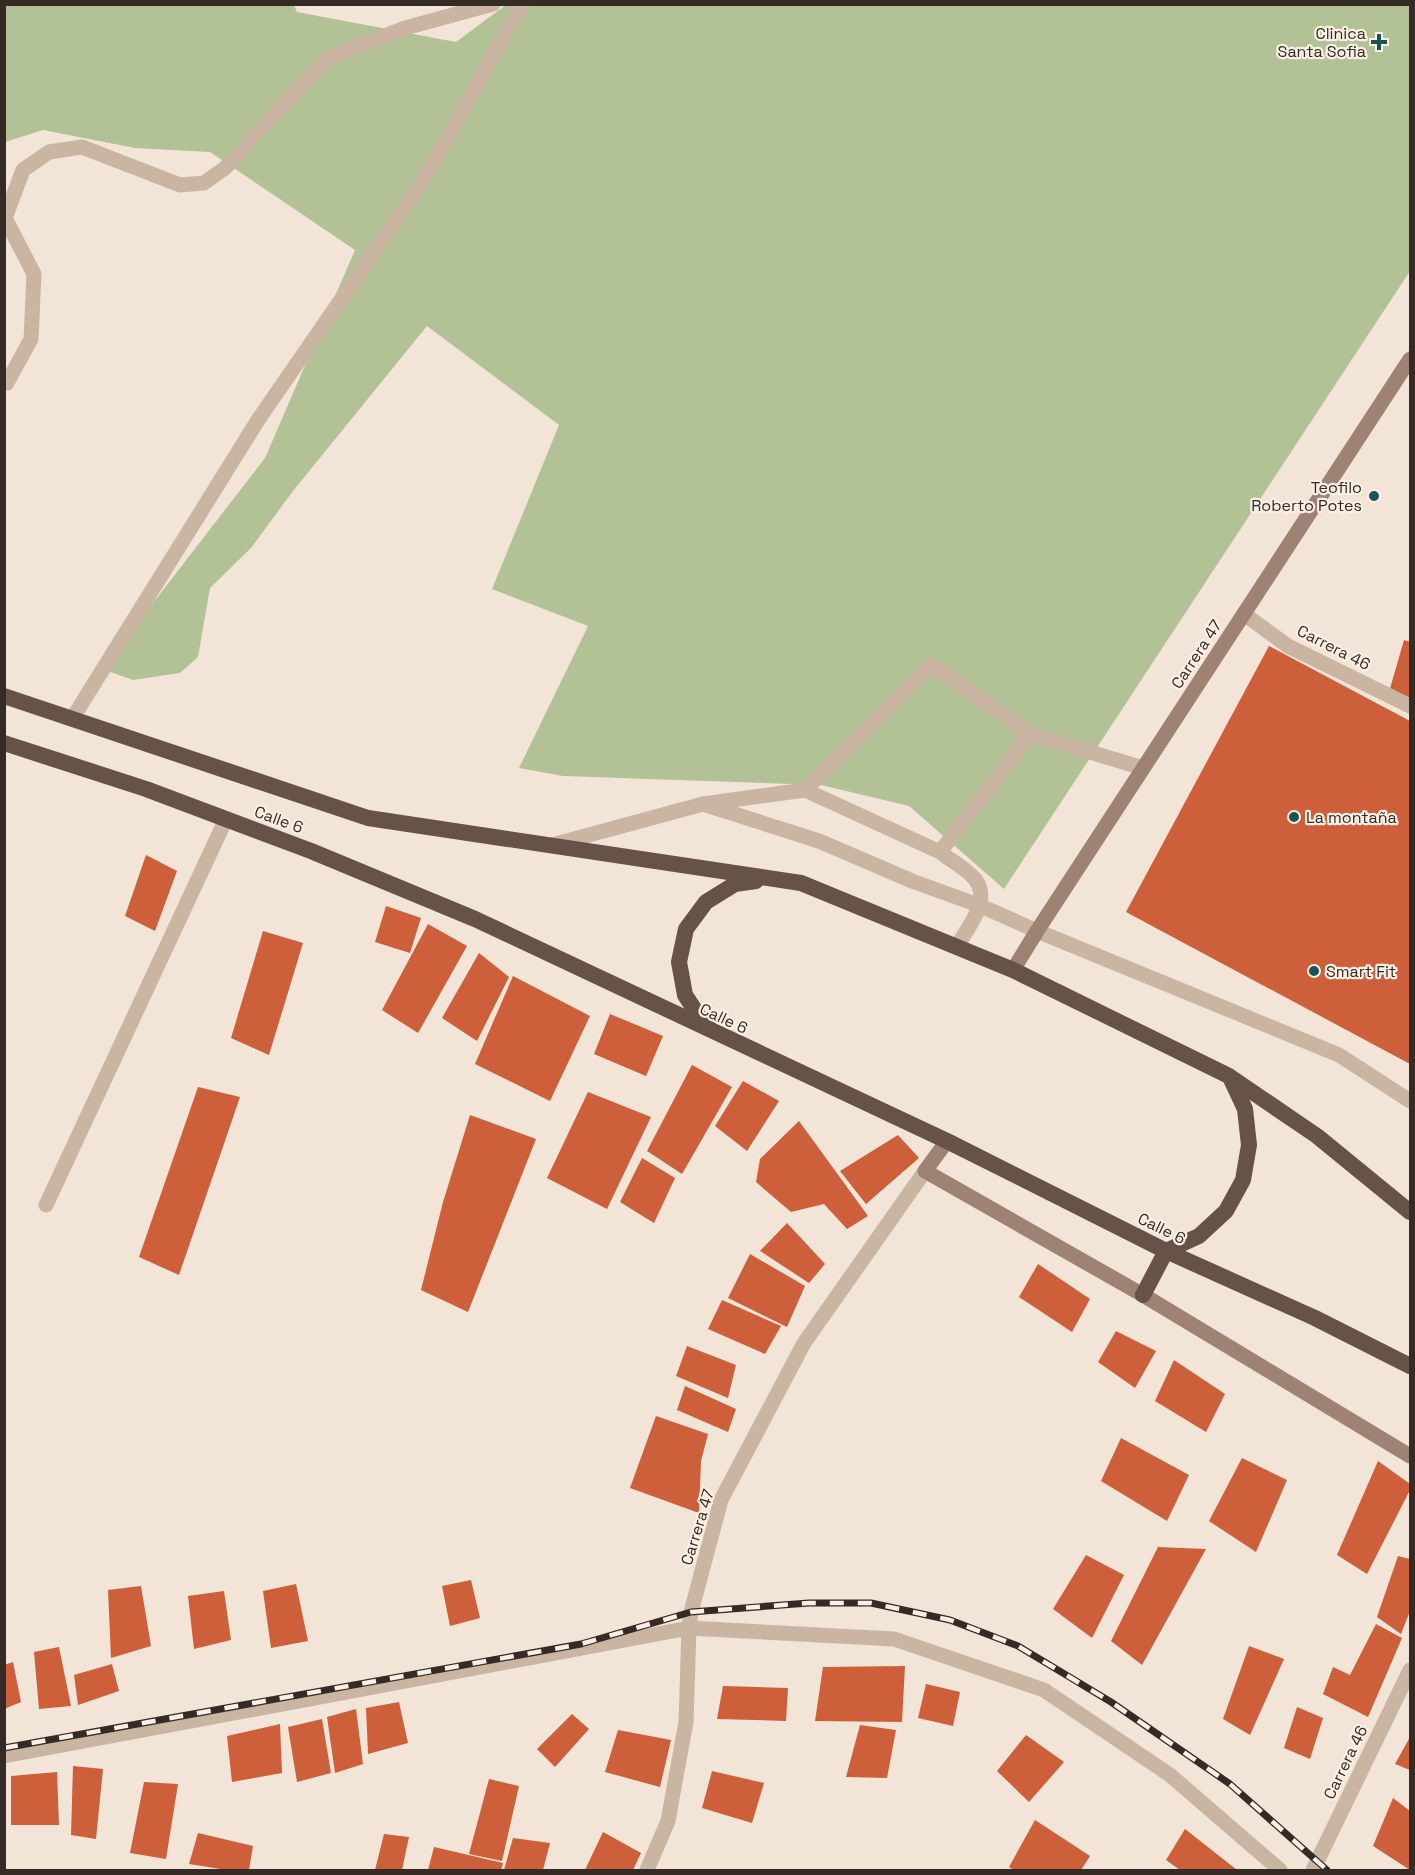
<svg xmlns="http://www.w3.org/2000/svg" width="1415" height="1875" font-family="'Space Grotesk',sans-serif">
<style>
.green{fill:#b3c296}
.building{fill:#cd5f3a}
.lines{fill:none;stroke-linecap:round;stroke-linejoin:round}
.service{stroke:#cab5a2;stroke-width:15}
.minor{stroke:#cab5a2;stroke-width:15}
.secondary{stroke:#9e8374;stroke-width:15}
.trunk{stroke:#675248;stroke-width:16}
.rail-casing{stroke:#352a25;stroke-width:7}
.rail{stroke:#faefe3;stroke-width:4.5;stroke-dasharray:14;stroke-linecap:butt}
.poi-dot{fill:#195358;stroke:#faefe3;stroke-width:2}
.labels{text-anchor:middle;stroke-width:4.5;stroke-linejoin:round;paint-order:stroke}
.poi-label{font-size:16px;fill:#352a25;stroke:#faefe3;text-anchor:end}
.street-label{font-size:16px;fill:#352a25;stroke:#faefe3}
</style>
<rect width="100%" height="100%" fill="#f2e5d7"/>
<path class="green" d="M 507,4 L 1410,5 L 1410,271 L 1004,889 L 909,806 L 821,785 L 563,776 L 519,768 L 588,626 L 492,589 L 559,425 L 427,326 L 293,491 L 251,548 L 210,588 L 198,657 L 180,673 L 133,680 L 102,669 L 265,458 L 355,250 L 210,152 L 135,148 L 43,130 L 5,142 L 5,5 L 294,5 L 297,12 L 456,42 Z"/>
<path class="building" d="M 1404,640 L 1410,642 L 1410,699 L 1389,692 Z
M 1269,646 L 1410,721 L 1410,1064 L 1126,912 Z
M 146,855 L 177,871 L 155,931 L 125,916 Z
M 386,906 L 421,918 L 410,953 L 375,942 Z
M 428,924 L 467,946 L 418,1033 L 382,1010 Z
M 263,931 L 303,943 L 269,1055 L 231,1038 Z
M 479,953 L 509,977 L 477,1041 L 442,1018 Z
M 513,976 L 590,1016 L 550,1101 L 475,1064 Z
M 610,1014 L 663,1036 L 646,1076 L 594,1054 Z
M 692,1065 L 732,1087 L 682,1174 L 647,1151 Z
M 743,1081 L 779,1101 L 747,1151 L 715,1126 Z
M 198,1087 L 240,1097 L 179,1275 L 139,1257 Z
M 588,1092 L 651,1117 L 607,1209 L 547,1178 Z
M 470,1115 L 536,1139 L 468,1312 L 421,1290 L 443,1202 Z
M 799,1121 L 868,1216 L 847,1229 L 824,1204 L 791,1212 L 756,1182 L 760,1159 Z
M 898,1135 L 919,1158 L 866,1204 L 840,1171 Z
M 642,1158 L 675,1178 L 654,1223 L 620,1202 Z
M 787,1223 L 825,1264 L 809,1283 L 760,1251 Z
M 750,1254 L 805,1286 L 787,1327 L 728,1298 Z
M 1038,1264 L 1090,1299 L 1072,1332 L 1019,1297 Z
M 722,1300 L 781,1326 L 765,1354 L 708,1329 Z
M 1116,1331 L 1156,1351 L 1135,1388 L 1098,1362 Z
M 687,1346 L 736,1365 L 728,1398 L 676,1376 Z
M 1174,1360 L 1225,1394 L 1206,1432 L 1155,1401 Z
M 685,1386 L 736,1409 L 728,1432 L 677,1410 Z
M 656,1416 L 708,1434 L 701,1461 L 699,1513 L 630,1488 Z
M 1121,1438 L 1189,1475 L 1167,1521 L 1101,1481 Z
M 1242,1458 L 1287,1480 L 1256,1552 L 1209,1521 Z
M 1378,1461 L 1410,1484 L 1410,1490 L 1367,1574 L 1337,1555 Z
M 1158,1547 L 1206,1549 L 1142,1665 L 1111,1641 Z
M 1086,1555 L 1124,1575 L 1092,1638 L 1053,1609 Z
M 1398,1556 L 1410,1559 L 1410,1611 L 1401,1634 L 1377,1617 Z
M 471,1580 L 480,1618 L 450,1626 L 442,1586 Z
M 296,1584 L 308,1641 L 271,1648 L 263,1591 Z
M 141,1586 L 151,1646 L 111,1658 L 108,1590 Z
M 224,1591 L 231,1640 L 194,1649 L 188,1596 Z
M 1376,1624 L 1402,1638 L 1368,1717 L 1323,1694 L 1333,1667 L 1350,1675 Z
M 1249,1646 L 1284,1659 L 1250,1735 L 1223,1719 Z
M 59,1647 L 71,1706 L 39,1709 L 34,1652 Z
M 13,1662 L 21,1702 L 4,1709 L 4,1665 Z
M 112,1664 L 119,1691 L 78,1705 L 74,1675 Z
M 905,1666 L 902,1722 L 815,1721 L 823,1667 Z
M 926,1684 L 960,1692 L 953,1726 L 918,1718 Z
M 723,1686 L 788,1688 L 786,1721 L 717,1719 Z
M 399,1702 L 408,1743 L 368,1754 L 366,1708 Z
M 1297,1707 L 1323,1718 L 1310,1759 L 1284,1748 Z
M 356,1709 L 363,1764 L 335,1773 L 327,1717 Z
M 572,1714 L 589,1729 L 555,1767 L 537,1749 Z
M 322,1719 L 331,1773 L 297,1782 L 288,1727 Z
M 280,1724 L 282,1773 L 232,1782 L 227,1736 Z
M 860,1725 L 896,1730 L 887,1778 L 846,1777 Z
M 618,1730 L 671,1740 L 660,1787 L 605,1772 Z
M 1026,1735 L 1064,1762 L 1029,1802 L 997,1771 Z
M 1410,1737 L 1410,1770 L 1395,1764 Z
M 73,1766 L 103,1769 L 96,1839 L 71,1835 Z
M 712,1771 L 764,1783 L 752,1823 L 702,1808 Z
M 57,1772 L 59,1825 L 11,1825 L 11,1776 Z
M 489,1779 L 519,1786 L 502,1861 L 469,1854 Z
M 144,1782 L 178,1784 L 166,1859 L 130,1853 Z
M 1393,1798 L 1410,1811 L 1410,1870 L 1373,1846 Z
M 1035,1820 L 1090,1856 L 1081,1870 L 1014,1870 L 1009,1867 Z
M 1185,1829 L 1237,1870 L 1180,1870 L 1166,1860 Z
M 603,1832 L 641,1853 L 633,1870 L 585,1870 Z
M 198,1833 L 253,1846 L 249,1870 L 227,1870 L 189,1864 Z
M 384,1834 L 409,1837 L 402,1870 L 375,1870 Z
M 513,1838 L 550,1843 L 543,1870 L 504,1870 Z
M 434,1847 L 503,1863 L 501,1870 L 428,1870 Z"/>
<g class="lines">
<path class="service" d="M 4,383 L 7,383 L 31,339 L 34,274 L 5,218 L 23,170 L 49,152 L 82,147 L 180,185 L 204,183 L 225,168 L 326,59 L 405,28 L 493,4
M 1244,614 L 1288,646 L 1410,706
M 72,719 L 258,420 L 425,178 L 522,4
M 805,790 L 940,852
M 703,804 L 819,841 L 912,881 L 981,906 L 1037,931 L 1339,1055 L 1410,1101
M 552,845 L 703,804 L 805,790 L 932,665 L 1030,734
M 957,946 C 969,926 995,896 971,875 C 962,866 950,860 940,852 L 1030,734 L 1143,768
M 46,1205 L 226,819"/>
<path class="minor" d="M 4,1756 L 689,1628 L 894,1639 L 1044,1690 L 1170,1775 L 1280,1870
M 647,1870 L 668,1821 L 686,1722 L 689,1628 L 691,1612 L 721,1500 L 804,1343 L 925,1171
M 1313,1870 L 1410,1670"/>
<path class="secondary" d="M 1013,970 L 1037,931 L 1410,359
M 947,1141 L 925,1171 L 1143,1295 L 1410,1456"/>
<path class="trunk" d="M 4,696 L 368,818 L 801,883 L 1013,970 L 1229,1076 L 1317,1136 L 1410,1212
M 4,743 L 146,789 L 311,851 L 475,919 L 947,1141 L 1166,1251 L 1315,1318 L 1410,1366
M 709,1027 L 704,1024 L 685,995 L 679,962 L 686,929 L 706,902 L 735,884 L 756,881
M 1143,1295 L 1166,1251 L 1199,1236 L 1226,1211 L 1243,1180 L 1249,1145 L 1245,1109 L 1230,1077"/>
<defs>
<path id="rail" d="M 4,1748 L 581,1644 L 691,1612 L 809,1603 L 871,1603 L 950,1620 L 1018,1646 L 1111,1702 L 1230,1784 L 1327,1870"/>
</defs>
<use href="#rail" class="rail-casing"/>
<use href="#rail" class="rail"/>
</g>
<g class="poi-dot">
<path d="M1376 33h6v6h6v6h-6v6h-6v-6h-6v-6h6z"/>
<circle cx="1374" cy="496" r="6"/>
<circle cx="1294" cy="817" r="6"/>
<circle cx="1314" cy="971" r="6"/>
</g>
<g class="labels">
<g class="poi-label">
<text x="1366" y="39">Clinica<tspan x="1366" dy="18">Santa Sofia</tspan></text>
<text x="1362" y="493">Teofilo<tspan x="1362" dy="18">Roberto Potes</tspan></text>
<text x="1306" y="823" text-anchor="start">La montaña</text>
<text x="1326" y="977" text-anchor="start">Smart Fit</text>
</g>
<g class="street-label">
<text transform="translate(1334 647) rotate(27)" y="6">Carrera 46</text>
<text transform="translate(1196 654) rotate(-57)" y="6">Carrera 47</text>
<text transform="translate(279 819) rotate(20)" y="6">Calle 6</text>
<text transform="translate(724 1018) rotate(25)" y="6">Calle 6</text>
<text transform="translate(1162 1228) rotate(26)" y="6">Calle 6</text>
<text transform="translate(697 1527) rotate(-73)" y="6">Carrera 47</text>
<text transform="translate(1345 1762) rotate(-64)" y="6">Carrera 46</text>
</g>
</g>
<rect width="1415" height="1875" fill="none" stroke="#352a25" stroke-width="12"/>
</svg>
